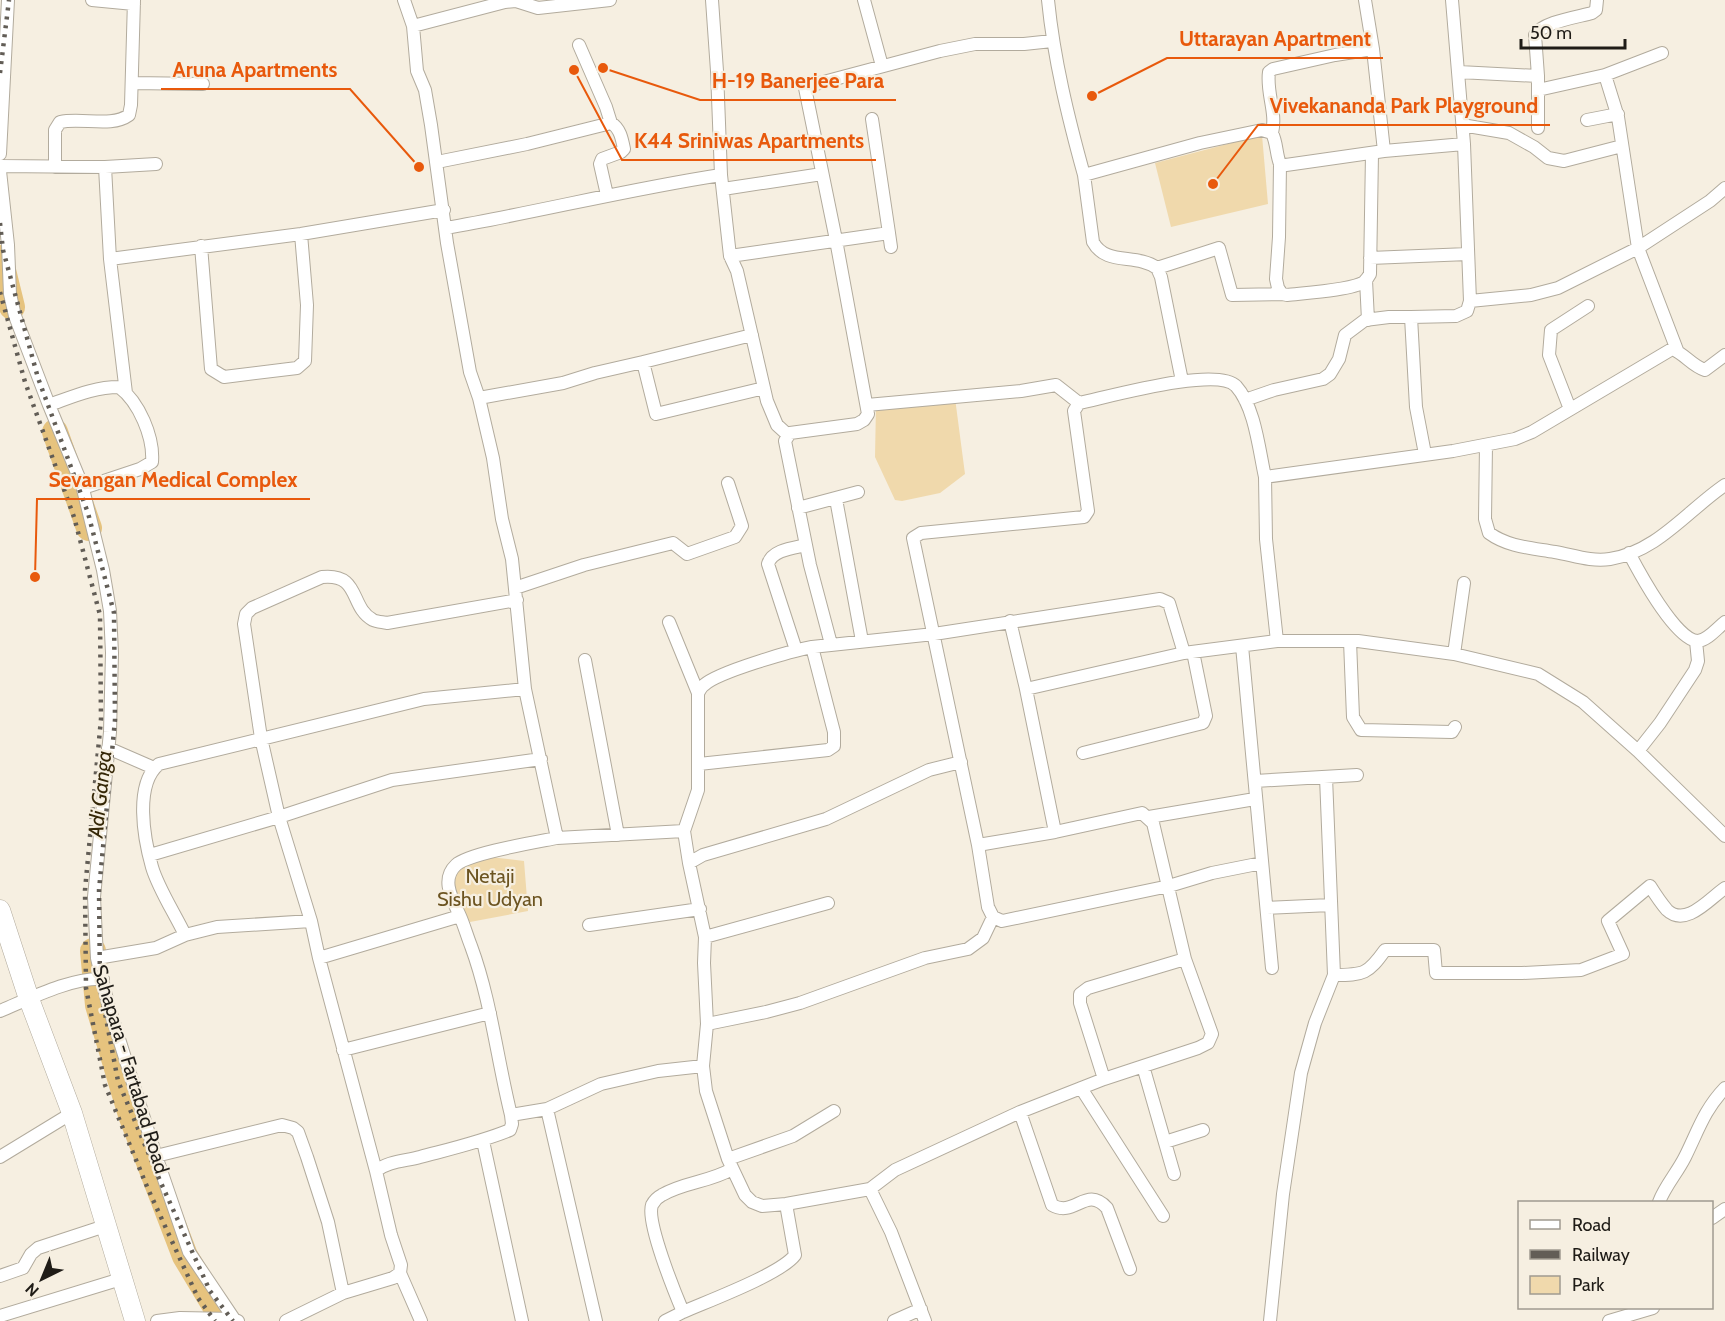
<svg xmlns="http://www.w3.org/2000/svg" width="1725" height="1321" font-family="Cabin,sans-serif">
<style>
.green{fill:#f0d9ac}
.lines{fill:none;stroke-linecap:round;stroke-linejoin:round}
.river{stroke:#e6c37e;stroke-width:26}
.street-casing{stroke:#b2ab9d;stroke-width:14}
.primary-casing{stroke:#b2ab9d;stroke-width:21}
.street{stroke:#fff;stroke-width:12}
.primary{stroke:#fff;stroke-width:20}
.rail{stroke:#625d56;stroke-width:4.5;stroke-dasharray:3 6;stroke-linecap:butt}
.labels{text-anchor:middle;stroke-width:4.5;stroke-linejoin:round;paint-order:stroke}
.park-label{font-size:20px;fill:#6c5421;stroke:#f6efe1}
.street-label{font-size:20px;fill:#1f1c17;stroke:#f6efe1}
.water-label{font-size:21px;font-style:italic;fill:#352707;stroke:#f6efe1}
.leader{fill:none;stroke:#e8590c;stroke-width:2}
.callout-dot{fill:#e8590c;stroke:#f6efe1;stroke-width:2}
.callout-label{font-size:21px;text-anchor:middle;font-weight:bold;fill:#e8590c;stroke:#f6efe1;stroke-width:4.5;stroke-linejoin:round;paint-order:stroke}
</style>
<rect width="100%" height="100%" fill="#f6efe1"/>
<path class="green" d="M 1262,135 L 1268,204 L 1171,227 L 1155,163 Z
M 955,398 L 965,474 L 940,493 L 902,501 L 895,500 L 875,457 L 876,405 Z
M 490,857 L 524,861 L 528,911 L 470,922 L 454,902 L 456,866 Z"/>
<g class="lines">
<path class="river" d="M 0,258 L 12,307
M 55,432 L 89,528
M 93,951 L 98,1005 L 131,1115 L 185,1256 L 224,1321"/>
<defs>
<path id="street" d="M 92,0 L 134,4
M 712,0 L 717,71 L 721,175 L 730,256 L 737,271 L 767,401 L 777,425 L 788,435
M 864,0 L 882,66
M 1048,0 C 1054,60 1068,117 1084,175 L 1200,143 L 1262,130 L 1272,133 C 1277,143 1276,154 1280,164 L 1286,165 L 1384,151 L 1464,144
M 1365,0 L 1373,49 L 1384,151
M 413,26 L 505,2 L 516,1 L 538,8 L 610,0
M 1459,72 L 1538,76
M 1605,75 L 1618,117 L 1638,248 L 1677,350
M 132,83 L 203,84
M 816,84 L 940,51 L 975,44 L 1024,44 L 1052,41
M 805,88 L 836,240 L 868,414 L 864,420 L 857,424 L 790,433 L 785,441 L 810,565 L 831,644
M 1538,90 L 1605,75 L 1662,53
M 1587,120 L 1618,114
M 1462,125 L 1509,133 L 1534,147 L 1548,158 L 1564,161 L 1622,146
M 1538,128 L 1538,76 L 1535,35 C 1542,22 1578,17 1592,13 L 1596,10 L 1597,0
M 1272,133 C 1277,112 1266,93 1269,72 L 1273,69 L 1335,55 L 1373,49
M 0,154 L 8,0
M 437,162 L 527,144 L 611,123 L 606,107 L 579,45
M 1280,164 L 1279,237 L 1276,279 L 1278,288 L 1282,294 L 1287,295 C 1304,293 1352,290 1364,282 C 1367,279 1368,278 1370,274 L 1372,154
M 0,166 L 105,167 L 156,164
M 55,167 L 55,130 L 60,122 C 82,117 111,128 129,115 L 131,105 L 134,0
M 105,167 L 110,259 L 126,393
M 0,171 L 8,245 L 10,294 L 15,316 L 49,405 L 82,485 L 103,570 L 110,611 L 112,653 L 110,732 L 94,897 L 97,958 L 108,1004 L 156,1156 L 189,1252 L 234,1319
M 1084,175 L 1093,242 C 1106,266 1136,253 1157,268 L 1161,277 L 1182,381
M 723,189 L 822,174
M 607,195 L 600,164 L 602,159 L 621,152 L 624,149 C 622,139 620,128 611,123
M 446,228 C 538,212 629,189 721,175
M 889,233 L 891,247
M 201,246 L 211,369 L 224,377 L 297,368 L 305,361 L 307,305 L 301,234
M 730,256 L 889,233 L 872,119
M 1370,258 L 1468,254
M 110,259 L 301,234 L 444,210
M 1157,268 L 1219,248 L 1232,295 L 1282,294
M 1366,280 L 1368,320
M 1470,301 L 1531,295 L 1558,288 L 1638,248 L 1710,201 L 1725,188
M 643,362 L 752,335
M 479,398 L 563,383 L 595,373 L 643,362 L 656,414 L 764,388
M 1245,400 L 1274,390 L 1323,379 L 1330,374 L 1339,359 L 1345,335 L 1365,320 L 1389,317 L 1411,317
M 49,405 C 72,397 94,387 119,387 C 139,402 154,437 152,462 L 140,469 L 89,486 L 82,485
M 867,405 L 1021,391 L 1056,385 L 1079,403
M 1570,409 L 1549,355 L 1551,330 L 1588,306
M 1486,445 L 1485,519 L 1489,533 C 1508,547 1532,548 1555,552 C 1573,555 1591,562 1610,559 C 1657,552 1688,510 1725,485
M 1425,454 L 1416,407 L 1411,317 L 1456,316 L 1467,311 L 1470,301 L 1464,144 L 1452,0
M 836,499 L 862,641
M 798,508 L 858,492
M 1629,553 C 1639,572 1676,641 1698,641 C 1708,640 1717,628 1725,622
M 515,588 L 584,565 L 673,543 L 687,554 L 735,537 L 742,526 L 728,483
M 1010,621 L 1026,689
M 669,622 L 698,693
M 1277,641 L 1266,539 L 1265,477 L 1453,451 L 1515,439 L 1532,432 L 1672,349 C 1685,354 1692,366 1705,370 L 1725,355
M 1350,641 L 1353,717 L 1361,730 L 1452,732 L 1455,727
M 1242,646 L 1272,968
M 796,650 L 768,564 C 772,550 793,548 806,545
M 1454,654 L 1464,583
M 585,660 L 618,835
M 108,748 L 154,768
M 1638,751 L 1660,723 L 1695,670 L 1698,661 L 1696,641
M 1083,753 L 1203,723 L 1206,716 L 1193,652
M 699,764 L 828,750 L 834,746 L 834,732 L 812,647
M 1326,777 L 1334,975 C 1364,975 1368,974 1385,950 L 1434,950 L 1436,973 L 1522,973 L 1581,970 L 1623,954 L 1608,921 L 1650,886 C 1655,894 1661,903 1667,910 C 1686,928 1710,898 1725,888
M 1255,781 L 1357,775
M 1149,817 L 1249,800
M 684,831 L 698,790 L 698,693 C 700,690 701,687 704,685 C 718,672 791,651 812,647 L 934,634 L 1160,599 L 1169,603 L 1184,653 L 1277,641 L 1358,641 L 1454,654 L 1538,674 L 1583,702 L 1638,751 L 1725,836
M 1055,832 L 1026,689 L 1184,653
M 557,838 L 684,831 L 689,863 L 705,937 L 704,963 L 707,1024 L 703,1066 L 706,1091 L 728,1159 L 745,1195 L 752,1202 L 762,1206 L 786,1204 L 870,1189 L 891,1232 L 925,1321
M 978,845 L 988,907 L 993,917 L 1002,921 L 1169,886 L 1212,873 L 1262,863
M 150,855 L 279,817 L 392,780 L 541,759
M 689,863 L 703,855 L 826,819 L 929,770 L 961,762
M 1267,908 L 1331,905
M 311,921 L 279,817 L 261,738 L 244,624 L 246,614 L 252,608 L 322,577 C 361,573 349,607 373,620 C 377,622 383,622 387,623 L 517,600
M 589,925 L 700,909
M 185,935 C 175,914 158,888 152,867 C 144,839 134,784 159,764 L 424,699 L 525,689
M 705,937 L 828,903
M 97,958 L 156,948 L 185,935 L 217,927 L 311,921 L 319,958 L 460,916
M 319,958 L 376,1171
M 0,1011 C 29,999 72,977 103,979
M 707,1024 L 766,1012 L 800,1003 L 925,958 L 968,949 L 983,938 L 993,917
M 343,1050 L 490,1013
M 1143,1066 L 1174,1174
M 1104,1079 L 1080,1003 L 1080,994 L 1088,988 L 1185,959
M 1081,1088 L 1163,1216
M 547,1109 L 596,1321
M 1020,1112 L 1052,1205 C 1075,1218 1086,1185 1107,1208 L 1130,1269
M 511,1115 L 547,1109 L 601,1084 L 658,1071 L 703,1066
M 483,1141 L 522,1321
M 1165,1142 L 1203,1130
M 156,1156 L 282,1125 L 293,1128 L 298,1132 L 307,1157 L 328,1222 L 343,1293
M 0,1157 L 72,1113
M 728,1159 L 793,1136 L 834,1111
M 732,1169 C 710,1182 684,1182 662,1195 C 658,1197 654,1201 652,1205 C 646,1222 675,1293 683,1312 C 708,1301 781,1274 795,1255 L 786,1204
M 870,1189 L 895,1170 L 1020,1112 L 1104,1079 L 1198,1048 L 1208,1043 L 1212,1034 L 1185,959 L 1153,823 L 1142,813 L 1055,832 L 978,845 L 913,538 L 921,533 L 1084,517 L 1088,511 L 1074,411 L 1079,403 C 1108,397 1217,366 1236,386 C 1255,407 1259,450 1265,477
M 1659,1202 C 1665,1186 1677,1173 1685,1157 C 1698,1131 1704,1110 1725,1088
M 1712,1218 L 1725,1209
M 400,1273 L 421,1321
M 0,1276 L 23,1268 L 31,1254 L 38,1248 L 105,1226
M 0,1316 L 121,1279
M 157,1321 L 180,1318 L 233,1319 L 238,1321
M 286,1321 L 343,1293 L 393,1278 L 400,1273 L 401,1265 L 391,1235 L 376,1171 C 388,1161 406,1161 420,1157 C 450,1149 481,1142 510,1130 L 512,1124 L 511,1115 C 497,1059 491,1000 471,946 C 467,936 464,925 460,916 C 453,900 440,880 456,865 C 469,853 537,842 557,838 L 525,689 L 512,559 L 502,519 L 493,458 L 479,398 L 470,372 L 447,243 L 431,125 L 425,90 L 417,71 L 413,26 L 404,0
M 665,1321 L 683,1312
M 894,1321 L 921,1309
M 1270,1321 L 1283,1194 L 1301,1073 L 1315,1023 L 1334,975
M 1609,1321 L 1653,1308"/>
<path id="primary" d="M 0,910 L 29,999 L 72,1113 L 135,1321"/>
</defs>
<use href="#street" class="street-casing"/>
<use href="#primary" class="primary-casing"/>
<use href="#street" class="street"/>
<use href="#primary" class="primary"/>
<path class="rail" d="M 0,73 L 9,0
M 0,223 L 3,250 L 38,378 L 88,513 L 114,613 L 115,720 L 99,890 L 100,987 L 118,1081 L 161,1183 L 210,1291 L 233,1321
M 0,292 L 25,382 L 74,517 L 100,615 L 101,719 L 85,890 L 86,988 L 105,1085 L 148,1189 L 198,1298 L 215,1321"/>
</g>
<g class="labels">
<g class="park-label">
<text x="490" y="883">Netaji<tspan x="490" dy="23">Sishu Udyan</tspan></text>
</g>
<g class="street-label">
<text transform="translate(131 1069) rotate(73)" y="7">Sahapara - Fartabad Road</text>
</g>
<g class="water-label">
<text transform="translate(100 794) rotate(-84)" y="7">Adi Ganga</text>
</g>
</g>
<path class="leader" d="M1092 96L1167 58H1383M419 167L350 89H161M603 68L700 100H896M1213 184L1258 125H1550M574 70L622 160H876M35 577L37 499H310"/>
<g class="callout-dot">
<circle cx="1092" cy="96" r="6"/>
<circle cx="419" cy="167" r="6"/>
<circle cx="603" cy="68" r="6"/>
<circle cx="1213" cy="184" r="6"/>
<circle cx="574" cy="70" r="6"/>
<circle cx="35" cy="577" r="6"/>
</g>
<g class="callout-label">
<text x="1275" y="46">Uttarayan Apartment</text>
<text x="255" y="77">Aruna Apartments</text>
<text x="798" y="88">H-19 Banerjee Para</text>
<text x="1404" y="113">Vivekananda Park Playground</text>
<text x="749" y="148">K44 Sriniwas Apartments</text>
<text x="173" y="487">Sevangan Medical Complex</text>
</g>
<rect x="1518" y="1201" width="195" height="108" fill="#f6efe1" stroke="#a09b90" stroke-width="1.5"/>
<rect x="1530" y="1220" width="30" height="9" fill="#ffffff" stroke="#a09b90" stroke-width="1.5"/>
<text x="1572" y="1231" font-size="18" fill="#1f1c17">Road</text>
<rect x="1530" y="1250" width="30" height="9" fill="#625d56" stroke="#a09b90" stroke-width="1.5"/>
<text x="1572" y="1261" font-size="18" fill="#1f1c17">Railway</text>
<rect x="1530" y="1276" width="30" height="18" fill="#f0d9ac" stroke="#a09b90" stroke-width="1.5"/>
<text x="1572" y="1291" font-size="18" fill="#1f1c17">Park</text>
<g transform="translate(42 1279) rotate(223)" stroke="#f6efe1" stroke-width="4.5" paint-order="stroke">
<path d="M0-4.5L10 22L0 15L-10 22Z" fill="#1f1c17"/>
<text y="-9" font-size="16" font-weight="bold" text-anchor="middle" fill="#1f1c17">N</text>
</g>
<path d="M1521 39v9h104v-9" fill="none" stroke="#1f1c17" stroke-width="3"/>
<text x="1530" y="39" font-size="18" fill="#1f1c17" stroke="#f6efe1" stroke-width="4.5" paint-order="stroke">50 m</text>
</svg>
